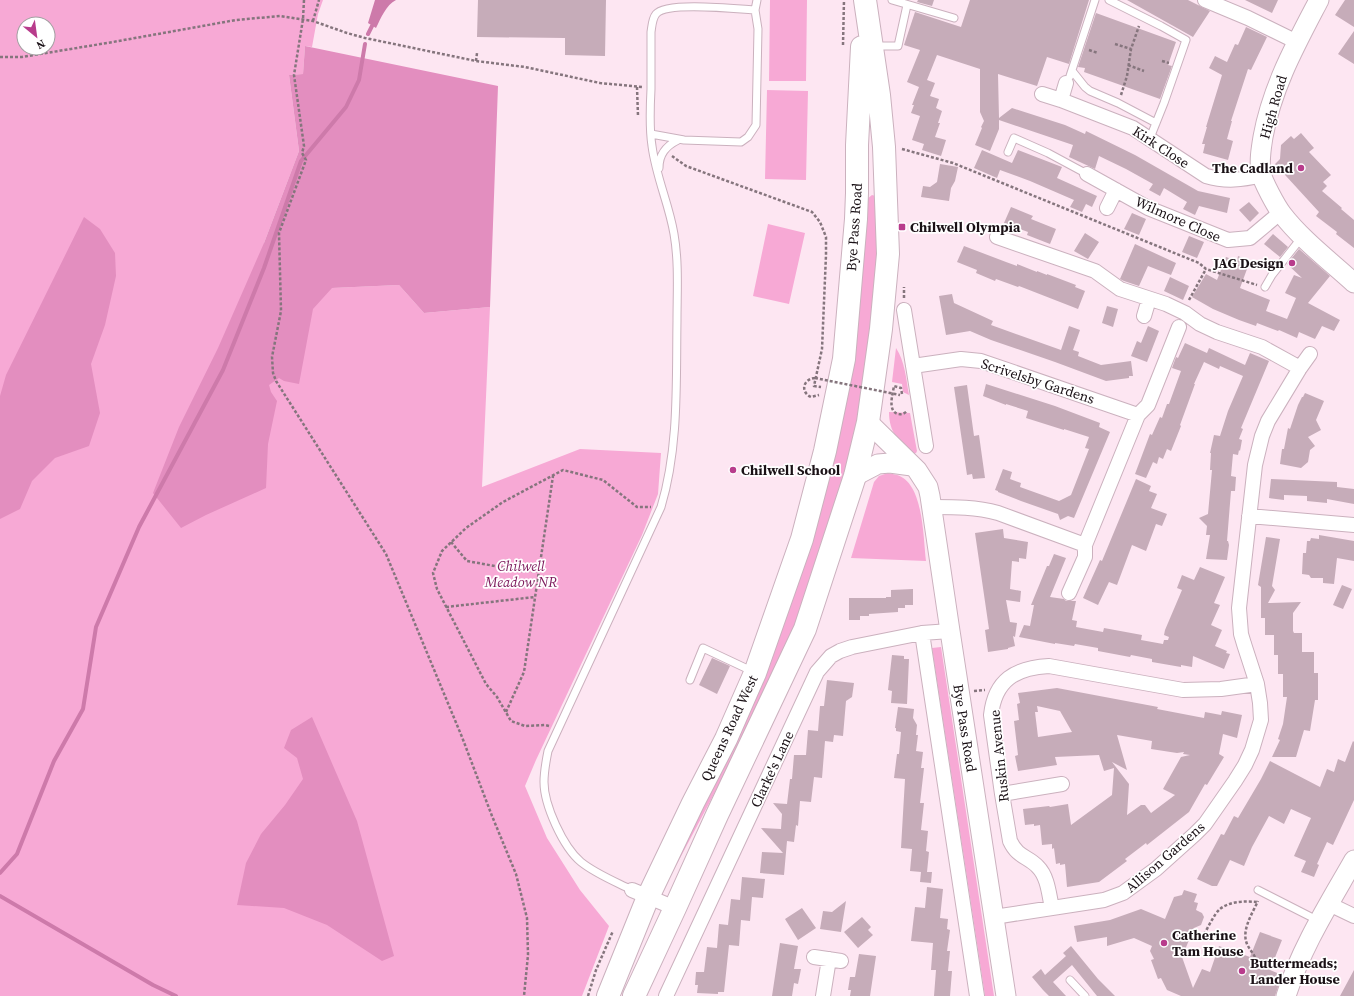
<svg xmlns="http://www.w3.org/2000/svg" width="1354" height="996" font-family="'Source Serif 4',serif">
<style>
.green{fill:#f7a9d5;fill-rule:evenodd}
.forest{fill:#e38ebf}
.water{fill:#cd7aaa}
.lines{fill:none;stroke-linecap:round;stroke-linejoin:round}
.stream{stroke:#cd7aaa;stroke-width:4}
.building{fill:#c6acb9;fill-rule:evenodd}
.lane-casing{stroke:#cbb1be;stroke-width:9}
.street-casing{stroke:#cbb1be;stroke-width:16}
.secondary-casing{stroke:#cbb1be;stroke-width:21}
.primary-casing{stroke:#cbb1be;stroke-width:24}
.path{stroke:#85757d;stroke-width:2.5;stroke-dasharray:3 2;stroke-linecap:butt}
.lane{stroke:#fff;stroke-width:7}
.street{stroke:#fff;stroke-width:14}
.secondary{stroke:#fff;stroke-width:19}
.primary{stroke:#fff;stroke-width:22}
.path-bridge{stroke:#85757d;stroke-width:2.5;stroke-dasharray:3 2;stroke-linecap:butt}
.poi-dot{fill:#b83c8c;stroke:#fff;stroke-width:1.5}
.labels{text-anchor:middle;stroke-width:3.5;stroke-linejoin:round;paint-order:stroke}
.street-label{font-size:14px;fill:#1a1116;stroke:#fff}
.poi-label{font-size:14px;font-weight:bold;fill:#1a1116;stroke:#fff;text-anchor:start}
.park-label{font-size:14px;font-style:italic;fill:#7c195b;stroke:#fff}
</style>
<rect width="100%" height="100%" fill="#fde6f2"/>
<path class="green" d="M 0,0 L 323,0 L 318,14 L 312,47 L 305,46 L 303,74 L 289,75 L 299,151 L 264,243 L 332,288 L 399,285 L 424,313 L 490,307 L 482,487 L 580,449 L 661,453 L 658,494 L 642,535 L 536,760 L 525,786 L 547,838 L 580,890 L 609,926 L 582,996 L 0,996 ZM 24,24 L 48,24 L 48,48 L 24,48 Z
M 770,0 L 807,0 L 806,81 L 769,81 Z
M 767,90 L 808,91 L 806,180 L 765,179 Z
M 872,195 L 879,197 L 877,287 L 857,431 L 801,620 L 723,777 L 670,877 L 665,878 L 786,615 L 867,199 Z
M 768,224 L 805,233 L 789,304 L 753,296 Z
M 896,348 C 905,362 906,378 909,395 L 903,392 L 902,384 L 892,382 Z
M 889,412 L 910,413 L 917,451 L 916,453 L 913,454 C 899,441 889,433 889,412 Z
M 888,473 C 891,474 894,474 897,475 C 924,483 923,538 926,561 L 851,558 L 874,482 L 879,476 Z
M 941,647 L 994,996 L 985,996 L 932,648 Z"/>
<path class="forest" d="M 305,46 L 498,86 L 490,307 L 424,313 L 399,285 L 332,288 L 313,309 L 299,384 L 284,381 L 279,378 L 269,385 L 271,392 L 277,401 L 268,444 L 266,488 L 206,515 L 181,528 L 153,493 L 179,427 L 218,348 L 264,243 L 299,151 L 289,75 L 303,74 Z
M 84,217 L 100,229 L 115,253 L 116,276 L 105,325 L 91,364 L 100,413 L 89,446 L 55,458 L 32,481 L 20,509 L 0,519 L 0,396 L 6,375 Z
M 312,717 L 357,821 L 394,956 L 382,961 L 327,925 L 284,908 L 237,905 L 246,863 L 261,834 L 285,805 L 303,779 L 297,758 L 284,748 L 291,730 Z"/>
<path class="water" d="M 375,0 L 396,0 C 386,5 381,18 376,28 L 368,23 Z"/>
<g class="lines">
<path class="stream" d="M 368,34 L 372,26
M 0,873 L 17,854 L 54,761 L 83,709 L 96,627 L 139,527 L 223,370 L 264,268 L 301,161 L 346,107 L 359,80 L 365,44
M 0,896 L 153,985 L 176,996"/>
</g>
<path class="building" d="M 478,0 L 606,0 L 605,56 L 565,55 L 565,38 L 477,37 Z
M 918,0 L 934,0 L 932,6 L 917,2 Z
M 970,0 L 1089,0 L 1069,64 L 1047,57 L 1037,86 L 998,74 L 999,118 L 1012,108 L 1065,125 L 1085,134 L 1086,131 L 1135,155 L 1198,191 L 1230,198 L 1227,213 L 1199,206 L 1195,215 L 1183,209 L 1187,202 L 1164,188 L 1160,196 L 1149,190 L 1153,184 L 1126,169 L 1099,156 L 1095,169 L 1069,157 L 1073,145 L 999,120 L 999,129 L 990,151 L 975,145 L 982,128 L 981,127 L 984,121 L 980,112 L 980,69 L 937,55 L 927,80 L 935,83 L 930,96 L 939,99 L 936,108 L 942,111 L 938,123 L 940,123 L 935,137 L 946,140 L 941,156 L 922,150 L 924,144 L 912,140 L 920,116 L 911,113 L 914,105 L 912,105 L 919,87 L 907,82 L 920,50 L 904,45 L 915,12 L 961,27 Z
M 1127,0 L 1188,0 L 1210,11 L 1193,37 Z
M 1245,0 L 1278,0 L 1272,13 Z
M 1345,0 L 1354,0 L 1354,27 L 1335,15 Z
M 1096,13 L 1176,42 L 1168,65 L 1172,66 L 1160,99 L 1084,72 L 1085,68 L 1078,67 Z
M 1246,27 L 1267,37 L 1251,70 L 1248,69 L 1231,121 L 1232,121 L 1227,139 L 1233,141 L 1228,160 L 1203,153 L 1205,144 L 1202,144 L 1207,127 L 1206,127 L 1222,75 L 1209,68 L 1215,56 L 1227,62 L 1235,44 L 1238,45 Z
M 1354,31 L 1354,64 L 1338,54 Z
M 1301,133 L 1314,148 L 1309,152 L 1331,175 L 1323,182 L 1327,186 L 1322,191 L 1342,208 L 1341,209 L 1354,220 L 1354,248 L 1336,234 L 1337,232 L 1316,216 L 1319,212 L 1275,164 L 1280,159 L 1281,145 L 1291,136 L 1294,139 Z
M 982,150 L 1012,163 L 1018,150 L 1062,167 L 1057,178 L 1097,196 L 1092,207 L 1086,204 L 1082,212 L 1070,207 L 1074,200 L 1030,181 L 1000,170 L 997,178 L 974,168 Z
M 940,164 L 958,167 L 955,181 L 951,188 L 949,201 L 921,197 L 923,186 L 930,187 L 937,182 Z
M 1249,202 L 1259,213 L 1250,222 L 1239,210 Z
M 1011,207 L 1033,216 L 1031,219 L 1056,229 L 1050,244 L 1027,235 L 1028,232 L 1004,223 Z
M 1132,213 L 1146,219 L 1139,235 L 1124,229 Z
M 1085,233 L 1099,242 L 1088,259 L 1074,251 Z
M 1273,234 L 1288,247 L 1280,257 L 1264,244 Z
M 1189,236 L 1204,242 L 1197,258 L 1182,252 Z
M 1135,244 L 1176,263 L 1171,275 L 1148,266 L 1139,286 L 1124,281 L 1120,279 Z
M 964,246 L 1006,262 L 1017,266 L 1017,264 L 1037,272 L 1037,271 L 1047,275 L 1047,274 L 1076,285 L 1075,287 L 1085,291 L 1078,309 L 1019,286 L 1018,287 L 996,279 L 995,281 L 976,273 L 977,270 L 957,262 Z
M 1299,249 L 1330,276 L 1308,303 L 1340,320 L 1334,331 L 1322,326 L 1315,339 L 1299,332 L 1297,338 L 1279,330 L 1278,331 L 1257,323 L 1256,326 L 1239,320 L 1213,309 L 1192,297 L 1206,274 L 1217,280 L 1226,257 L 1237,261 L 1238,256 L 1250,261 L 1240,288 L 1270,300 L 1266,311 L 1287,319 L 1296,298 L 1285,293 L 1294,275 L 1302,278 L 1287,264 Z
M 1170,277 L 1189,286 L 1183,300 L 1164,291 Z
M 952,294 L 954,303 L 993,321 L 991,325 L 1061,350 L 1069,326 L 1080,330 L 1073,350 L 1079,352 L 1078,356 L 1101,365 L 1131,361 L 1133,376 L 1129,376 L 1129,378 L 1106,381 L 1055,362 L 991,340 L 970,331 L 946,335 L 939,296 Z
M 1107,306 L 1118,309 L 1113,327 L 1102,323 Z
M 1148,326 L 1159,331 L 1147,362 L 1131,356 L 1137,341 L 1141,343 Z
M 1185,343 L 1207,353 L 1209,348 L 1245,365 L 1250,353 L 1269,361 L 1241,428 L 1243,429 L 1239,439 L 1242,440 L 1240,451 L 1239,450 L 1238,455 L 1233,454 L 1231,476 L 1236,477 L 1235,491 L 1231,491 L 1227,541 L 1228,541 L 1229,545 L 1227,560 L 1206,559 L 1210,535 L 1206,535 L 1207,526 L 1199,518 L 1208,514 L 1212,470 L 1210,470 L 1211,453 L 1210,453 L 1214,435 L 1220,436 L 1228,411 L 1243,376 L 1220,366 L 1219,369 L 1204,362 L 1194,384 L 1195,384 L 1180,425 L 1181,426 L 1171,451 L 1167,449 L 1163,459 L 1159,457 L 1157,464 L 1153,462 L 1146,478 L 1135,474 L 1150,434 L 1152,435 L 1160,417 L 1162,418 L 1167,404 L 1169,404 L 1181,371 L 1172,368 L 1176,357 L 1178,358 Z
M 986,384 L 1055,406 L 1100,423 L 1099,427 L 1110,432 L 1074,518 L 1068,516 L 1060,520 L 1058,514 L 1021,501 L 998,492 L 998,491 L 995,490 L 1003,469 L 1012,472 L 1010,479 L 1021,483 L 1020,487 L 1059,501 L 1071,495 L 1089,449 L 1085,448 L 1089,437 L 1064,429 L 1064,430 L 1026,418 L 1028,411 L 1006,404 L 1006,405 L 983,396 Z
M 967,385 L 974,436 L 979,435 L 985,478 L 973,479 L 972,474 L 967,475 L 954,387 Z
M 1305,393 L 1324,401 L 1316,420 L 1321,430 L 1308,437 L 1315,446 L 1310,450 L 1308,462 L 1301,468 L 1280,464 L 1282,449 L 1284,449 L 1288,428 L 1290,429 L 1298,405 L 1302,397 L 1303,397 Z
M 1136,479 L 1151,486 L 1149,491 L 1157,494 L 1151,508 L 1167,514 L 1162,526 L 1156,524 L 1146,551 L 1132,545 L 1117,585 L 1109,582 L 1098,605 L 1083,598 L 1100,560 L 1102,561 Z
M 1271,479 L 1337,482 L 1337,487 L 1354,489 L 1354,504 L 1327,499 L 1327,503 L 1307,501 L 1307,496 L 1284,495 L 1284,500 L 1269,498 Z
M 1003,529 L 1004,538 L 1028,542 L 1026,559 L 1019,558 L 1019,562 L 1012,561 L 1010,589 L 1021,591 L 1020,602 L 1006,600 L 1010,622 L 1017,623 L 1015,637 L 1013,636 L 1015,646 L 1008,648 L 1008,649 L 988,652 L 985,630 L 989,629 L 975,533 Z
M 1319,535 L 1354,541 L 1354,561 L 1337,558 L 1334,584 L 1323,583 L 1323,578 L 1311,578 L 1309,575 L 1302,574 L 1303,553 L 1306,553 L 1307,541 L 1310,541 L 1311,538 L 1319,539 Z
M 1266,537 L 1280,539 L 1272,586 L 1275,590 L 1268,603 L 1301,602 L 1293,613 L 1293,631 L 1294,633 L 1302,633 L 1302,652 L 1314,652 L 1314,673 L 1318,673 L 1318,700 L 1315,700 L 1310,731 L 1304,730 L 1296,757 L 1272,757 L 1280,740 L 1278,739 L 1283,724 L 1287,697 L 1283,697 L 1283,674 L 1278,674 L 1278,655 L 1274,655 L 1274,635 L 1265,635 L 1265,618 L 1261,618 L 1261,587 L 1258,585 Z
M 1054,554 L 1066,558 L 1050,597 L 1064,599 L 1066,601 L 1076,601 L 1072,620 L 1077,621 L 1076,627 L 1103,632 L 1104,628 L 1142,635 L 1141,640 L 1163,644 L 1164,640 L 1168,640 L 1169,637 L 1164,635 L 1165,630 L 1182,590 L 1177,588 L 1182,575 L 1194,580 L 1200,567 L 1225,577 L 1214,603 L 1220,605 L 1211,625 L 1222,630 L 1215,646 L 1227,651 L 1226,653 L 1230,654 L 1224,669 L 1193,656 L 1192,667 L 1181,665 L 1181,667 L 1152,662 L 1152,659 L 1131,655 L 1130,657 L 1098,651 L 1098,648 L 1075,644 L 1074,646 L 1055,643 L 1055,644 L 1019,637 L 1024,625 L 1030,626 L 1034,605 L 1031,605 L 1047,566 L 1049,566 Z
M 1342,585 L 1352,589 L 1343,609 L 1333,605 Z
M 913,589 L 913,605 L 905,605 L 905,608 L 898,608 L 898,612 L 869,614 L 869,616 L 860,616 L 860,620 L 849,620 L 849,598 L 886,598 L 886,597 L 891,597 L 891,590 Z
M 892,655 L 904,656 L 904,659 L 909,659 L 907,704 L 891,703 L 892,691 L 888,690 Z
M 712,658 L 730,666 L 717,694 L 699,685 Z
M 827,680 L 854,683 L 852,697 L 846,701 L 843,736 L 834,735 L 833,742 L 825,741 L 822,778 L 814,777 L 811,802 L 800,801 L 798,826 L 796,825 L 794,842 L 787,841 L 784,875 L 760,873 L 762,852 L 783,853 L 761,828 L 781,829 L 782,814 L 773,803 L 787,804 L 790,779 L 792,779 L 794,755 L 806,755 L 808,730 L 818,731 L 820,706 L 824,706 Z
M 1057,688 L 1158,707 L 1157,709 L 1204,718 L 1205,712 L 1221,715 L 1222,711 L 1242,715 L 1237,738 L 1223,734 L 1219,754 L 1224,757 L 1207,785 L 1205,784 L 1189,812 L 1147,845 L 1146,843 L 1125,859 L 1127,861 L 1099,882 L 1067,887 L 1065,864 L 1060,865 L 1060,863 L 1056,864 L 1054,848 L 1052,849 L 1052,844 L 1042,845 L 1040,825 L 1034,826 L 1034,824 L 1025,825 L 1023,809 L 1049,806 L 1050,807 L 1068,804 L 1071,825 L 1112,795 L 1114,768 L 1104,771 L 1099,755 L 1055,757 L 1057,765 L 1018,771 L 1015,756 L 1018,755 L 1014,721 L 1019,720 L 1017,704 L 1020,703 L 1018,693 ZM 1037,706 L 1060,711 L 1072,732 L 1038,737 L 1035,712 L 1038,712 ZM 1117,735 L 1152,741 L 1151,749 L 1177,753 L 1184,752 L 1183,754 L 1190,755 L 1181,757 L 1163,789 L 1175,795 L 1151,813 L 1145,805 L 1141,805 L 1127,815 L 1129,784 L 1112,762 L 1127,770 Z
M 898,707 L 914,709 L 913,718 L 917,725 L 916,735 L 918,735 L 916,751 L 923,752 L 921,768 L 924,768 L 920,803 L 924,803 L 921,830 L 928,831 L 926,851 L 929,852 L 927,872 L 932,872 L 931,883 L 920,882 L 921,872 L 910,871 L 912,849 L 901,848 L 905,779 L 894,778 L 897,754 L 899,754 L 901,732 L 896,731 L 896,728 L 895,728 Z
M 1353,741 L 1354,742 L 1354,800 L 1333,845 L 1327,842 L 1317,864 L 1319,865 L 1314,877 L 1301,872 L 1306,861 L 1294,856 L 1311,818 L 1291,809 L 1284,824 L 1269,816 L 1252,847 L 1244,866 L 1230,860 L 1217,886 L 1212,886 L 1197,879 L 1221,834 L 1224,835 L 1234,816 L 1238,818 L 1261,779 L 1270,761 L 1320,787 L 1327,769 L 1334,772 L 1338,759 L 1345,762 Z
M 742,877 L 765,879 L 763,898 L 752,897 L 750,921 L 741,920 L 739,946 L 729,945 L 724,992 L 718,992 L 718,994 L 697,993 L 698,985 L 695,985 L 696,972 L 704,972 L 707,947 L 717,948 L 719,924 L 728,925 L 731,899 L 740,900 Z
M 927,887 L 943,889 L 940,918 L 948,919 L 947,929 L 950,930 L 947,951 L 950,951 L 948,971 L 952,971 L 950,996 L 934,996 L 936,970 L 931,970 L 933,943 L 911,941 L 915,907 L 925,908 Z
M 1184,890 L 1197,894 L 1194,902 L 1198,903 L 1196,910 L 1202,913 L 1204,917 L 1201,925 L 1194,928 L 1182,957 L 1193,988 L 1202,969 L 1210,972 L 1219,946 L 1250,957 L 1260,932 L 1282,940 L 1270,970 L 1282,975 L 1275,996 L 1181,996 L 1167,990 L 1161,978 L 1158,979 L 1151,960 L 1154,959 L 1150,951 L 1152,946 L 1134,938 L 1107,946 L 1107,937 L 1077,942 L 1074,926 L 1110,920 L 1141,909 L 1165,919 L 1174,897 L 1182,895 Z
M 846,901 L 841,932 L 820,929 L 823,911 L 832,912 Z
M 802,908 L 816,928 L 798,940 L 785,919 Z
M 862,917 L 871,927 L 868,930 L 873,935 L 858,948 L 844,932 Z
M 780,943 L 798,946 L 794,969 L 801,969 L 798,984 L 794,983 L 792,996 L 772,996 Z
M 1071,946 L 1098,979 L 1115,996 L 1097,996 L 1072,965 L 1053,982 L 1066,996 L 1049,996 L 1043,990 L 1032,977 L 1041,969 L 1045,975 L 1066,956 L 1063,953 Z
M 859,954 L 876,956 L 870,996 L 850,996 L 851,990 L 848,990 L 850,977 L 855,977 Z
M 1354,970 L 1354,996 L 1340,996 Z"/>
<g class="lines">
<defs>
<path id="lane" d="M 892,0 L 954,18
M 1109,0 L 1161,26 L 1186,40 L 1164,103 L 1150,138
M 755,10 L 757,0
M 875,46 L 898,46 L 907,5
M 1073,72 L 1085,87 L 1090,91 L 1118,103 L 1156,123
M 1070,76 L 1095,0
M 1008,152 L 1014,138 L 1048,153 L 1087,174
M 659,168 C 659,154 666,146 678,140
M 1265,287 L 1272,275 L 1302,237
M 690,680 L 703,648 L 754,672
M 632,890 C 614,881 596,874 581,862 C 563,847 544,805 544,782 C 544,772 546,761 548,751 L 661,507 C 679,447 676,383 677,321 C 677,292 679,263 674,234 C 669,204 656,177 652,146 C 649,127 650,108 651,89 C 651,70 651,51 651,32 C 652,26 652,19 656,14 C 666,1 738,9 755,10 L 758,29 L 756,125 L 748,137 L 741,142 L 684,140 L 651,134
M 1258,890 L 1319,921
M 1070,980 L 1085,996"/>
<path id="street" d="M 1205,0 L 1248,18 L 1297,42
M 1042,94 L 1061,100 L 1133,128 L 1206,176 C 1226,182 1242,180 1262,175
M 1061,100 L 1066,83
M 1087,174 L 1148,208 L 1228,240 L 1250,238 L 1281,212
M 1107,208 L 1116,190
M 997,237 L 1095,271 L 1120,289 L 1166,304 L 1185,313 L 1200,324 L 1217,332 L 1262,347 L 1300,368
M 904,310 L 926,446
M 1144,316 L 1149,299
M 913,366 L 961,359 L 981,361 L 1138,415 L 1085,545 L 998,513 C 976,507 955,507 933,507
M 1138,415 L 1148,405 L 1179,327
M 1249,516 L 1354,525
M 1069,593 L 1085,557 L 1085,545
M 922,633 L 977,996
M 1002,794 L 1062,784
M 632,890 L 675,908
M 1329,904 L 1354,916
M 1052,908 C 1049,895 1048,877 1038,867 C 1028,856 1018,858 1010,841 L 1002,794 L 991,715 C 995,680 1015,668 1049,666 L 1183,690 L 1221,689 L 1257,684
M 994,917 L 1104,900 L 1123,893 L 1156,869 L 1195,834 L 1205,824 L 1235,781 L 1245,765 L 1252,750 L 1261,720 L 1260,703 L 1257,684 L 1244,644 L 1241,634 L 1239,608 L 1255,465 L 1262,436 L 1268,421 L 1300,368 L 1310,354
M 814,957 L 841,961
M 666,996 L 817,672 L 831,656 L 840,651 L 852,647 L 922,633 L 950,631
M 823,996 L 829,959"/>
<path id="secondary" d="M 1319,0 C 1296,44 1272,87 1263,137 C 1261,149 1259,161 1261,173 C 1263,182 1276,206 1282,214 C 1301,239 1331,262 1354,283
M 868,422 L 917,470 L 928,487 L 930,496 L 950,631 L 1006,996
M 855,476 L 878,464 L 890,463 L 912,466
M 1286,996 C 1301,948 1329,904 1354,860"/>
<path id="primary" d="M 608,996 L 648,897 L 693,803 L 726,739 L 755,673 L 802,539 L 825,451 L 844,359 L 856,219 L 857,193 L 857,145 L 862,47
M 634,996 L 675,908 L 717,815 L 805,629 L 855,476 L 868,422 L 881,329 L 888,254 L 884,147 L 879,95 L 865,0"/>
</defs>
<use href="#lane" class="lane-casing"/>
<use href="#street" class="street-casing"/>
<use href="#secondary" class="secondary-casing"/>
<use href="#primary" class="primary-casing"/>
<path class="path" d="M 304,0 L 303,19 L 294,75 L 304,146 L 302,153 L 306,160 L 279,233 L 281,311 L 272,357 L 273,373 L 276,381 L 386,554 L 462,737 L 492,816 L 516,874 L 527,918 L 528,955 L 524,996
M 313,21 L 319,0
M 1115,44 L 1131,49
M 843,45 L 844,0
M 1089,50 L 1098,53
M 0,57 L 22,57 L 113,42 L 236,20 L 280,16 L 313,21 L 347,33 L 365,38 L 476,61 L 525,67 L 600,83 L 642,87
M 476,61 L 477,53
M 1162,61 L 1169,63
M 1128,65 L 1144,71
M 637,87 L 638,116
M 1121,95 L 1127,76 L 1131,49 L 1139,26
M 902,149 L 953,163 L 1199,263 L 1206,269 L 1257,285
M 672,156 L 686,166 L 812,212 L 820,222 L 826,237 L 826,255 L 822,349 L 814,386 L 821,387
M 904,298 L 904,287
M 1189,300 L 1206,269
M 815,378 C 803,379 800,392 811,397 L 819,395
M 902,394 L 901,388 L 894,386 C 893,393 887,411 898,414 C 902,415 905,413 907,411
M 451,542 L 467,561 L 522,571 L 539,571
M 446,607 L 535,597
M 974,691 L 985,690
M 506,712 L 524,672 L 553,476
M 549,726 L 545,725 L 525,726 L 511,721 L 497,697 L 486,684 L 437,589 L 433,573 L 442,551 L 466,528 L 503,502 L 563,470 L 603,480 L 637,507 L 651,507
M 1204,934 C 1208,928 1214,914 1220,909 C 1230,901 1245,901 1257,902
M 1255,957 C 1253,953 1250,950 1248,946 C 1240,932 1252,914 1258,901
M 588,996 L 596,970 L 613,931"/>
<use href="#lane" class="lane"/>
<use href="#street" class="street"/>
<use href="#secondary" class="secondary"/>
<use href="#primary" class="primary"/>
<path class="path-bridge" d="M 815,378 L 900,395"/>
</g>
<g class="poi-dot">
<circle cx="1301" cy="168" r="4"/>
<rect x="898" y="223" width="8" height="8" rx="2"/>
<circle cx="1292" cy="263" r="4"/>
<circle cx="733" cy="470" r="4"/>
<circle cx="1164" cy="943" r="4"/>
<circle cx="1242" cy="971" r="4"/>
</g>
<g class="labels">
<g class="street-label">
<text transform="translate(1273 107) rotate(-74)" y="5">High Road</text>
<text transform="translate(1161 147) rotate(33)" y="5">Kirk Close</text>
<text transform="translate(1178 219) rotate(24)" y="5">Wilmore Close</text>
<text transform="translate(854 227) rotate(-86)" y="5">Bye Pass Road</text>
<text transform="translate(1038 381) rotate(18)" y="5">Scrivelsby Gardens</text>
<text transform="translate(729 728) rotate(-65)" y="5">Queens Road West</text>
<text transform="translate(965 728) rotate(81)" y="5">Bye Pass Road</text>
<text transform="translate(999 756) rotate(-96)" y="5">Ruskin Avenue</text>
<text transform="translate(772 769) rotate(-65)" y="5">Clarke's Lane</text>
<text transform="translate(1165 857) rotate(-41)" y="5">Allison Gardens</text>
</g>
<g class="poi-label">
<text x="1293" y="173" text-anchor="end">The Cadland</text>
<text x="910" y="232">Chilwell Olympia</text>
<text x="1284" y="268" text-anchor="end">JAG Design</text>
<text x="741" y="475">Chilwell School</text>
<text x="1172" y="940">Catherine<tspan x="1172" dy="16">Tam House</tspan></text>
<text x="1250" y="968">Buttermeads;<tspan x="1250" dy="16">Lander House</tspan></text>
</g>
<g class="park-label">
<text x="521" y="571">Chilwell<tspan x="521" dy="16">Meadow NR</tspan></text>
</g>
</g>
<g transform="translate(36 36) rotate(151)"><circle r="19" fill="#ffffff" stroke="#a3a0a2"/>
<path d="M0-3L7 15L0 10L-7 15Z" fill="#b83c8c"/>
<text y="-6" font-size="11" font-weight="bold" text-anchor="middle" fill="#1a1116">N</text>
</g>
</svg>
